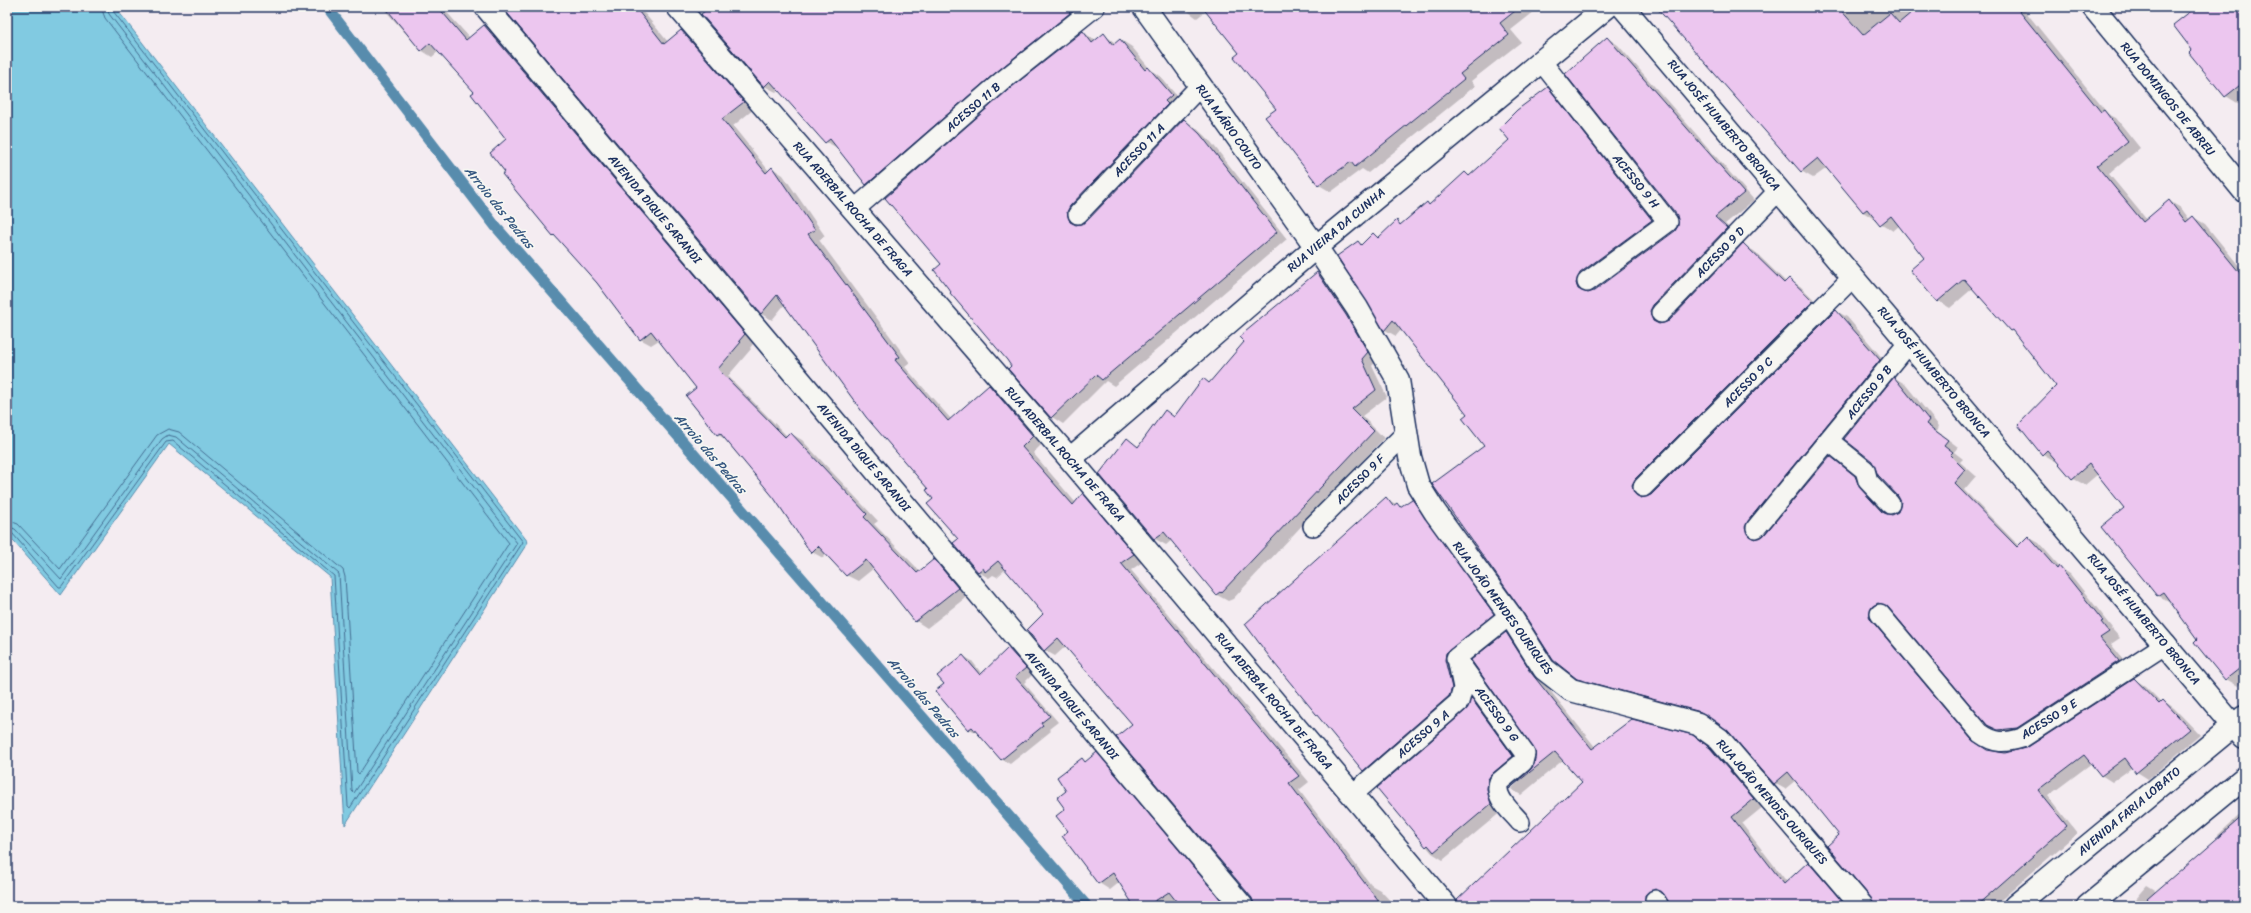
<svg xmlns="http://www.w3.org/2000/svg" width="2251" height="913" font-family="Sriracha,sans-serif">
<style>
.water{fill:#81cae1;stroke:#588cad}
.shadow{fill:#0003}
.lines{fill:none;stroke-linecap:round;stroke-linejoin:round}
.shore{stroke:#446d92;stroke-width:1}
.stream{stroke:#588cad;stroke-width:11}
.building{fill:#ecc6ef;stroke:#1b2f5e}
.lane-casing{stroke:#1b2f5e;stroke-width:22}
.street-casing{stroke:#1b2f5e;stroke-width:25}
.secondary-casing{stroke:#1b2f5e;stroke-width:25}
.lane{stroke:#f6f6f2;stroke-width:19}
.street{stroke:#f6f6f2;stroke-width:22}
.secondary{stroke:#f6f6f2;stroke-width:22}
.labels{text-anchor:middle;stroke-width:3.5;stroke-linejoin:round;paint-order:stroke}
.street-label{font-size:12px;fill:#1b2f5e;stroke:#f6f6f2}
.water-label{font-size:13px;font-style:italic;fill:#34567f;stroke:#f6f6f2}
</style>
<rect width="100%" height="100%" fill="#f4ecf1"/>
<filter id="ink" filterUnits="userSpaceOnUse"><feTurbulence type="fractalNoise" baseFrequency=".025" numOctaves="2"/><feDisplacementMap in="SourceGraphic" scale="8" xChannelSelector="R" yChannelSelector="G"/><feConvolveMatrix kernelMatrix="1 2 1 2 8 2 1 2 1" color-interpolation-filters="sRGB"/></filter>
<g filter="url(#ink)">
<path class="water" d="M 7,7 L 115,7 L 528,542 L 345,825 L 330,577 L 169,444 L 61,595 L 7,534 Z"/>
<path class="shadow" d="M 382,7 L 442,7 L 470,38 L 485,26 L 496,32 L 755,341 L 750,348 L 751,349 L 728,376 L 787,436 L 790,433 L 802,440 L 878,521 L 874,524 L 920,571 L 934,560 L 945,566 L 969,595 L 927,628 L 916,621 L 874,568 L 858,581 L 846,575 L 827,554 L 823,558 L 812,552 L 775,498 L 727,440 L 718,435 L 687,396 L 697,388 L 659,340 L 651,345 L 640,339 L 597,283 L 558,238 L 553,235 L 506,172 L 507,139 L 475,92 L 439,51 L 432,57 L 421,50 Z
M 507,7 L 634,8 L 645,14 L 668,42 L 681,31 L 692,37 L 754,109 L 733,126 L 769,171 L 772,168 L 783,175 L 825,236 L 819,240 L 910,363 L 905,367 L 951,419 L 989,386 L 1000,392 L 1044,442 L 1033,453 L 1076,503 L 1083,495 L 1094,501 L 1144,561 L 1131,570 L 1309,782 L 1299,790 L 1371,885 L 1380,890 L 1395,906 L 1254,906 L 1252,898 L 1134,724 L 1066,646 L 1055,656 L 1044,650 L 1045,615 L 1006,569 L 997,577 L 993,575 L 989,578 L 978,572 L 929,489 L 785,304 L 772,320 L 761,314 L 505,8 Z
M 706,7 L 1071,7 L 1081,20 L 878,191 L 867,184 L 838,148 L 826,142 L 779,90 L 776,92 L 764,86 Z
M 1182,7 L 1540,7 L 1511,30 L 1521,42 L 1471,81 L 1475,86 L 1368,173 L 1362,169 L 1331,192 L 1319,185 L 1267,118 L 1278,110 L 1240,53 L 1206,11 L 1197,18 Z
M 1657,7 L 2022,7 L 2108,114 L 2116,118 L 2140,148 L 2109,174 L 2147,220 L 2169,201 L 2181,208 L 2190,220 L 2193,217 L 2205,224 L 2244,272 L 2244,681 L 2238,686 L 2226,679 L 2171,602 L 2158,596 L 2103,527 L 2126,508 L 2098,474 L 2085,485 L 2072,478 L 2057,459 L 2055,461 L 2043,454 L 2058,386 L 2016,333 L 2011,330 L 1973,288 L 1950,308 L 1938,301 L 1926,259 L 1900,225 L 1893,231 L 1863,212 L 1827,168 L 1813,178 L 1801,171 Z
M 2190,7 L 2244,7 L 2244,100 L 2239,104 L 2226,96 L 2190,53 L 2194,50 L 2193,11 Z
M 1083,32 L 1096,41 L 1104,35 L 1117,44 L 1121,40 L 1132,47 L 1150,69 L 1159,75 L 1182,102 L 1078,219 L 1080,225 L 1086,222 L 1184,120 L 1195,127 L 1211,142 L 1287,239 L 1114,386 L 1106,381 L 1063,424 L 1052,417 L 1010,369 L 1012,366 L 943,264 Z
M 1607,38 L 1618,45 L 1754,200 L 1725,224 L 1737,235 L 1661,317 L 1663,324 L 1669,322 L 1743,245 L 1754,251 L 1786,282 L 1789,280 L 1800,286 L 1823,308 L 1643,491 L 1645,498 L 1651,496 L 1836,311 L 1847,317 L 1890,367 L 1756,533 L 1758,539 L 1765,536 L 1830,457 L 1866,484 L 1871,496 L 1889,515 L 1892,516 L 1899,512 L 1902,502 L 1895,378 L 1905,384 L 1939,426 L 1937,431 L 1958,447 L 1954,452 L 1963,459 L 1960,462 L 1976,476 L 1964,490 L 2019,546 L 2028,537 L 2039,543 L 2062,569 L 2070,574 L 2113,628 L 2112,629 L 2120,638 L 2111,644 L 2130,668 L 2010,736 L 1988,724 L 1890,609 L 1884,612 L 1882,628 L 1983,748 L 1988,751 L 2005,754 L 2028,748 L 2134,679 L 2145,686 L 2162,703 L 2164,701 L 2174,708 L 2200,735 L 2148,779 L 2137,772 L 2133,767 L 2112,782 L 2101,775 L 2092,763 L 2048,796 L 2077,833 L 1994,906 L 1874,906 L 1872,897 L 1840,835 L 1796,780 L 1785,789 L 1774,783 L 1729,730 L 1713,718 L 1589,684 L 1577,678 L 1486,446 L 1468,414 L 1402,329 L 1396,336 L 1385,330 L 1338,256 L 1358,242 L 1363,245 L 1374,235 L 1379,238 L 1397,222 L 1402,225 L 1427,203 L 1430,205 L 1466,173 L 1470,176 L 1510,140 L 1548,89 L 1559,95 L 1663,226 L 1587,290 L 1588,294 L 1594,292 L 1675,232 L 1679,226 L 1678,215 Z
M 1318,273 L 1329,279 L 1378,359 L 1372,366 L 1387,397 L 1362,416 L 1384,438 L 1233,599 L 1228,601 L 1217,595 L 1172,540 L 1166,545 L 1155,539 L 1100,474 L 1127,440 L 1139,447 L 1165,412 L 1175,417 L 1203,379 L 1210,383 L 1246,342 L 1240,337 Z
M 1386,499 L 1402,507 L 1412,500 L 1423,506 L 1504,621 L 1457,660 L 1463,694 L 1375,776 L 1364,770 Z
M 1506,633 L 1517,640 L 1537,674 L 1596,748 L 1692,736 L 1722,756 L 1764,806 L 1742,824 L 1787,882 L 1808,863 L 1819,870 L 1850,906 L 1669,906 L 1669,900 L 1665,895 L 1660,897 L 1655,906 L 1458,906 L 1583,782 L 1563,760 L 1521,795 L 1511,789 L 1531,771 L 1535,765 L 1537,751 Z
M 1009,649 L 1017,654 L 1034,673 L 1024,683 L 1058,722 L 1049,729 L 1051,731 L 1010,764 L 1001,759 L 978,733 L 969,729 L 945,684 L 963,656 L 972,661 L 982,674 Z
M 1472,700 L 1482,706 L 1523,763 L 1503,780 L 1502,811 L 1443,860 L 1432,853 L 1378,788 L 1467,711 Z
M 1097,754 L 1108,760 L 1230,906 L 1182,906 L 1177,900 L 1167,906 L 1136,906 L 1120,882 L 1110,890 L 1099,883 L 1069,831 L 1067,809 L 1068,791 L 1082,760 L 1086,762 Z
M 2244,811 L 2244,906 L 2130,906 L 2147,886 L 2157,892 L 2219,837 L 2218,835 Z"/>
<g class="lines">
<path class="shore" d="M 7,520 L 18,524 L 60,569 L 157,435 L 168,429 L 179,432 L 343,570 L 345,577 L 357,772 L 359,774 L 509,543 L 105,18 L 101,7
M 7,526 L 15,529 L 61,579 L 162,439 L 168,435 L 176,437 L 339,574 L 352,791 L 354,793 L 517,543 L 109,14 L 107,7
M 7,531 L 12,533 L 59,587 L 61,587 L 166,442 L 173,441 L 334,576 L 348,806 L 350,808 L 523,542 L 113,11 L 112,7"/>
<path class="stream" d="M 327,7 L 496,227 L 1087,906"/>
</g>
<path class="building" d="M 385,7 L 438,7 L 466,40 L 484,25 L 745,334 L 739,341 L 741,342 L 718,369 L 785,437 L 790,432 L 867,514 L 864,517 L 917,573 L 934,559 L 958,588 L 915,622 L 866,560 L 846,576 L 818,546 L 811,553 L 774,498 L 720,433 L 717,435 L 686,396 L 696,388 L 651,331 L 640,340 L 597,283 L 554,235 L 553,236 L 502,174 L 505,172 L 490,153 L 506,139 L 471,94 L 474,92 L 430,43 L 421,51 Z
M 505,7 L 635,7 L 664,44 L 681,30 L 744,102 L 722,119 L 766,173 L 772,167 L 815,230 L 808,234 L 900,357 L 895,360 L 948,421 L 989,385 L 1033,436 L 1022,447 L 1073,505 L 1083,493 L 1134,554 L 1121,563 L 1299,776 L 1289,783 L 1382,906 L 1254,906 L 1252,898 L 1116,737 L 1132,724 L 1058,638 L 1044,651 L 1027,630 L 1043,614 L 998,561 L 985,572 L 983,568 L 978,572 L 953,543 L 958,539 L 927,504 L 933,499 L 926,490 L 928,489 L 866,417 L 777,295 L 761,314 L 503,8 Z
M 710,7 L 1066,7 L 1070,13 L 994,74 L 866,185 L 830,139 L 825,143 L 770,81 L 764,87 L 701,14 Z
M 1202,7 L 1520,7 L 1500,23 L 1509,35 L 1460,74 L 1464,79 L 1355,167 L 1351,162 L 1318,185 L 1265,117 L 1276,109 L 1234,57 L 1239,53 Z
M 1656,7 L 1838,7 L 1863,35 L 1890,13 L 1899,23 L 1918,7 L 2016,7 L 2101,112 L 2104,110 L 2128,141 L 2097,166 L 2143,222 L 2169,200 L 2186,222 L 2193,216 L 2244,278 L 2244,665 L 2225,680 L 2194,642 L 2197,639 L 2163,592 L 2157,596 L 2101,527 L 2124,508 L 2089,464 L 2072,479 L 2047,450 L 2042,455 L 2018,425 L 2056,386 L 2012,330 L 2010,331 L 1964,279 L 1937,302 L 1910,270 L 1924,258 L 1891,216 L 1880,225 L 1867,209 L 1863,212 L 1818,158 L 1801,172 Z
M 2196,7 L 2244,7 L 2244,82 L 2225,97 L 2189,53 L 2192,50 L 2173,25 Z
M 1083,31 L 1092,43 L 1104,33 L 1113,45 L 1120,39 L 1145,70 L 1148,67 L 1172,95 L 1165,101 L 1168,104 L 1070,206 L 1067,212 L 1070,222 L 1076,225 L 1086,222 L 1184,119 L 1200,134 L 1277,232 L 1102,380 L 1096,375 L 1051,418 L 1008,369 L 1011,366 L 1007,360 L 950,293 L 951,292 L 934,270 L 941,264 L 885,198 L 1008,90 Z
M 1607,37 L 1744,193 L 1715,217 L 1727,228 L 1653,305 L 1650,311 L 1653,321 L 1659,324 L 1669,321 L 1743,243 L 1784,283 L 1789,278 L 1813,301 L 1635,479 L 1632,485 L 1635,494 L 1641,498 L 1651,495 L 1836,310 L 1880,360 L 1748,521 L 1745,527 L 1749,536 L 1755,539 L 1764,535 L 1830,456 L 1855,476 L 1860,488 L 1882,512 L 1892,515 L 1898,512 L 1901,502 L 1898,496 L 1878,475 L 1872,461 L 1844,439 L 1894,377 L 1929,420 L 1926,424 L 1948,440 L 1944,445 L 1953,452 L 1950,455 L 1965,470 L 1954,483 L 2017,547 L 2028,536 L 2057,569 L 2059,566 L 2103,621 L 2101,622 L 2109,632 L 2100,638 L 2119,661 L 2017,728 L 1998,730 L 1987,725 L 1888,607 L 1878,603 L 1873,606 L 1869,616 L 1872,621 L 1972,740 L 1987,750 L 2005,753 L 2028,747 L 2134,678 L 2159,704 L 2163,700 L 2190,729 L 2136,773 L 2125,758 L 2101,776 L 2084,755 L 2038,790 L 2067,826 L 1976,906 L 1874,906 L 1871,898 L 1827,846 L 1839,835 L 1788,772 L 1774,784 L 1728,731 L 1701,712 L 1577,679 L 1553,660 L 1520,608 L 1432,484 L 1484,446 L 1462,418 L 1467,414 L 1393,320 L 1384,331 L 1337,256 L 1358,241 L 1361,245 L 1373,233 L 1378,238 L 1397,220 L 1400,225 L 1427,202 L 1429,205 L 1465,172 L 1469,176 L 1509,140 L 1499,128 L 1517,110 L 1548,87 L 1652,220 L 1580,273 L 1576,283 L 1578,289 L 1588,293 L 1594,291 L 1675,231 L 1678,226 L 1677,215 L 1565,74 Z
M 1317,272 L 1346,315 L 1368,352 L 1362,359 L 1376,390 L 1352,409 L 1374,431 L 1221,593 L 1220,592 L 1216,595 L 1164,532 L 1154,539 L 1099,474 L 1127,438 L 1138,447 L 1165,410 L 1174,417 L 1203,378 L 1209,383 L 1244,342 L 1239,337 Z
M 1386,497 L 1393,506 L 1397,503 L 1400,507 L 1412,499 L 1494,614 L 1446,653 L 1445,660 L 1452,688 L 1449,696 L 1363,771 L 1274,663 L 1245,624 Z
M 1506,632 L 1530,670 L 1528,669 L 1592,749 L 1632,719 L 1693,735 L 1710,748 L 1754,799 L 1732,817 L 1784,884 L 1808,862 L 1846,906 L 1670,906 L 1664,894 L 1655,889 L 1645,895 L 1646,906 L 1458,906 L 1457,900 L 1582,782 L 1555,752 L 1509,789 L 1530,770 L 1534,765 L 1536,752 L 1471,660 Z
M 1008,648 L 1026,668 L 1015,677 L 1050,716 L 1041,723 L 1043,726 L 1001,760 L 972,727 L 968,730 L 935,691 L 944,684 L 937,676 L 963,655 L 980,675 Z
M 1471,698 L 1513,756 L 1492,774 L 1488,779 L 1487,789 L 1491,804 L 1434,852 L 1428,845 L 1426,847 L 1377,788 L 1466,710 Z
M 1097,752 L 1226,906 L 1180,906 L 1169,892 L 1147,906 L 1134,906 L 1113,873 L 1098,884 L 1062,836 L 1068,831 L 1056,816 L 1065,809 L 1057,798 L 1066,791 L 1057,777 L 1082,758 L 1085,762 Z
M 2244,815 L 2244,906 L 2139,906 Z"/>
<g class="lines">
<defs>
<path id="lane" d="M 1541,61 L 1668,222 L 1587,282
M 854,210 L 1001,82 L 1095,7
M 1078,214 L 1200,86
M 1661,313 L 1779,190
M 1829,441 L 1865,470 L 1868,481 L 1890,504
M 1643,487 L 1853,277
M 1313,526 L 1407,432
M 1756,528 L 1909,342
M 1880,614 L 1980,733 C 1995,744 2005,743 2022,738 L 2166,644
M 1510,615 L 1456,658 L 1525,754 L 1523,762 L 1499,782 C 1493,797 1512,812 1520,822
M 1352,795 L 1459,702 L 1463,688 L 1458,663
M 1655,900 L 1659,906"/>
<path id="street" d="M 486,7 L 1242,906
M 678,7 L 1070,459 L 1446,906
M 1144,7 L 1316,247 L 1357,308 L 1398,380 L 1410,457 L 1418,485 L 1435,512 L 1510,615 L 1544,669 L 1571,690 L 1698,724 L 1719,739 L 1862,906
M 1623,7 L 2244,738
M 2093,7 L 2244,191
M 1070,459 L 1316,247 L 1607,7"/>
<path id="secondary" d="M 2015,906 L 2244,717
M 2088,906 L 2244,778"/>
</defs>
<use href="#lane" class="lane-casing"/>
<use href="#street" class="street-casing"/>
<use href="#secondary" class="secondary-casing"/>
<use href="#lane" class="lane"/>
<use href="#street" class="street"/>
<use href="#secondary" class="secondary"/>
</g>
</g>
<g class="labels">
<g class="street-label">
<text transform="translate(2168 99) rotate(51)" y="4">RUA DOMINGOS DE ABREU</text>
<text transform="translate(973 107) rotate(-41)" y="4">ACESSO 11 B</text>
<text transform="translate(1724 125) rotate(50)" y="4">RUA JOSÉ HUMBERTO BRONCA</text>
<text transform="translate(1229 127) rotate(54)" y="4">RUA MÁRIO COUTO</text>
<text transform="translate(1139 150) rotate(-46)" y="4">ACESSO 11 A</text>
<text transform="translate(1636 181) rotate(51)" y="4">ACESSO 9 H</text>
<text transform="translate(655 209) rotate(50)" y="4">AVENIDA DIQUE SARANDI</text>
<text transform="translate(853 209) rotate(49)" y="4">RUA ADERBAL ROCHA DE FRAGA</text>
<text transform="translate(1336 230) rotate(-40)" y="4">RUA VIEIRA DA CUNHA</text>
<text transform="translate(1720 252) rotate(-46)" y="4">ACESSO 9 D</text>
<text transform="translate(1934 372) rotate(50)" y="4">RUA JOSÉ HUMBERTO BRONCA</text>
<text transform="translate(1748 382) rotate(-45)" y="4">ACESSO 9 C</text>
<text transform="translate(1869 392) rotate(-51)" y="4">ACESSO 9 B</text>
<text transform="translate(1065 454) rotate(49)" y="4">RUA ADERBAL ROCHA DE FRAGA</text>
<text transform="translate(864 457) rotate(50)" y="4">AVENIDA DIQUE SARANDI</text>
<text transform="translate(1360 479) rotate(-45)" y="4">ACESSO 9 F</text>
<text transform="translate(1503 608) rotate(54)" y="4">RUA JOÃO MENDES OURIQUES</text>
<text transform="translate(2144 619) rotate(50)" y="4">RUA JOSÉ HUMBERTO BRONCA</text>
<text transform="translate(1274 701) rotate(50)" y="4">RUA ADERBAL ROCHA DE FRAGA</text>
<text transform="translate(1072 705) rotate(50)" y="4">AVENIDA DIQUE SARANDI</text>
<text transform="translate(1497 714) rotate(54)" y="4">ACESSO 9 G</text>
<text transform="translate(2049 719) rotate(-32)" y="4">ACESSO 9 E</text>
<text transform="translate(1423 734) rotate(-41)" y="4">ACESSO 9 A</text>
<text transform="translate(1772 802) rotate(49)" y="4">RUA JOÃO MENDES OURIQUES</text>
<text transform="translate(2129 811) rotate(-40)" y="4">AVENIDA FARIA LOBATO</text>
</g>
<g class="water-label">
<text transform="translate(500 207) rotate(51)" y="5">Arroio das Pedras</text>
<text transform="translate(711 453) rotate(49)" y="5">Arroio das Pedras</text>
<text transform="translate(924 697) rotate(49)" y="5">Arroio das Pedras</text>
</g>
</g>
<rect width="2251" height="913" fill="none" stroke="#f6f6f2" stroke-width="24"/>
<rect x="12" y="12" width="2227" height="889" fill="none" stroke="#1b2f5e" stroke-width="1.5" filter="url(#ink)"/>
</svg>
